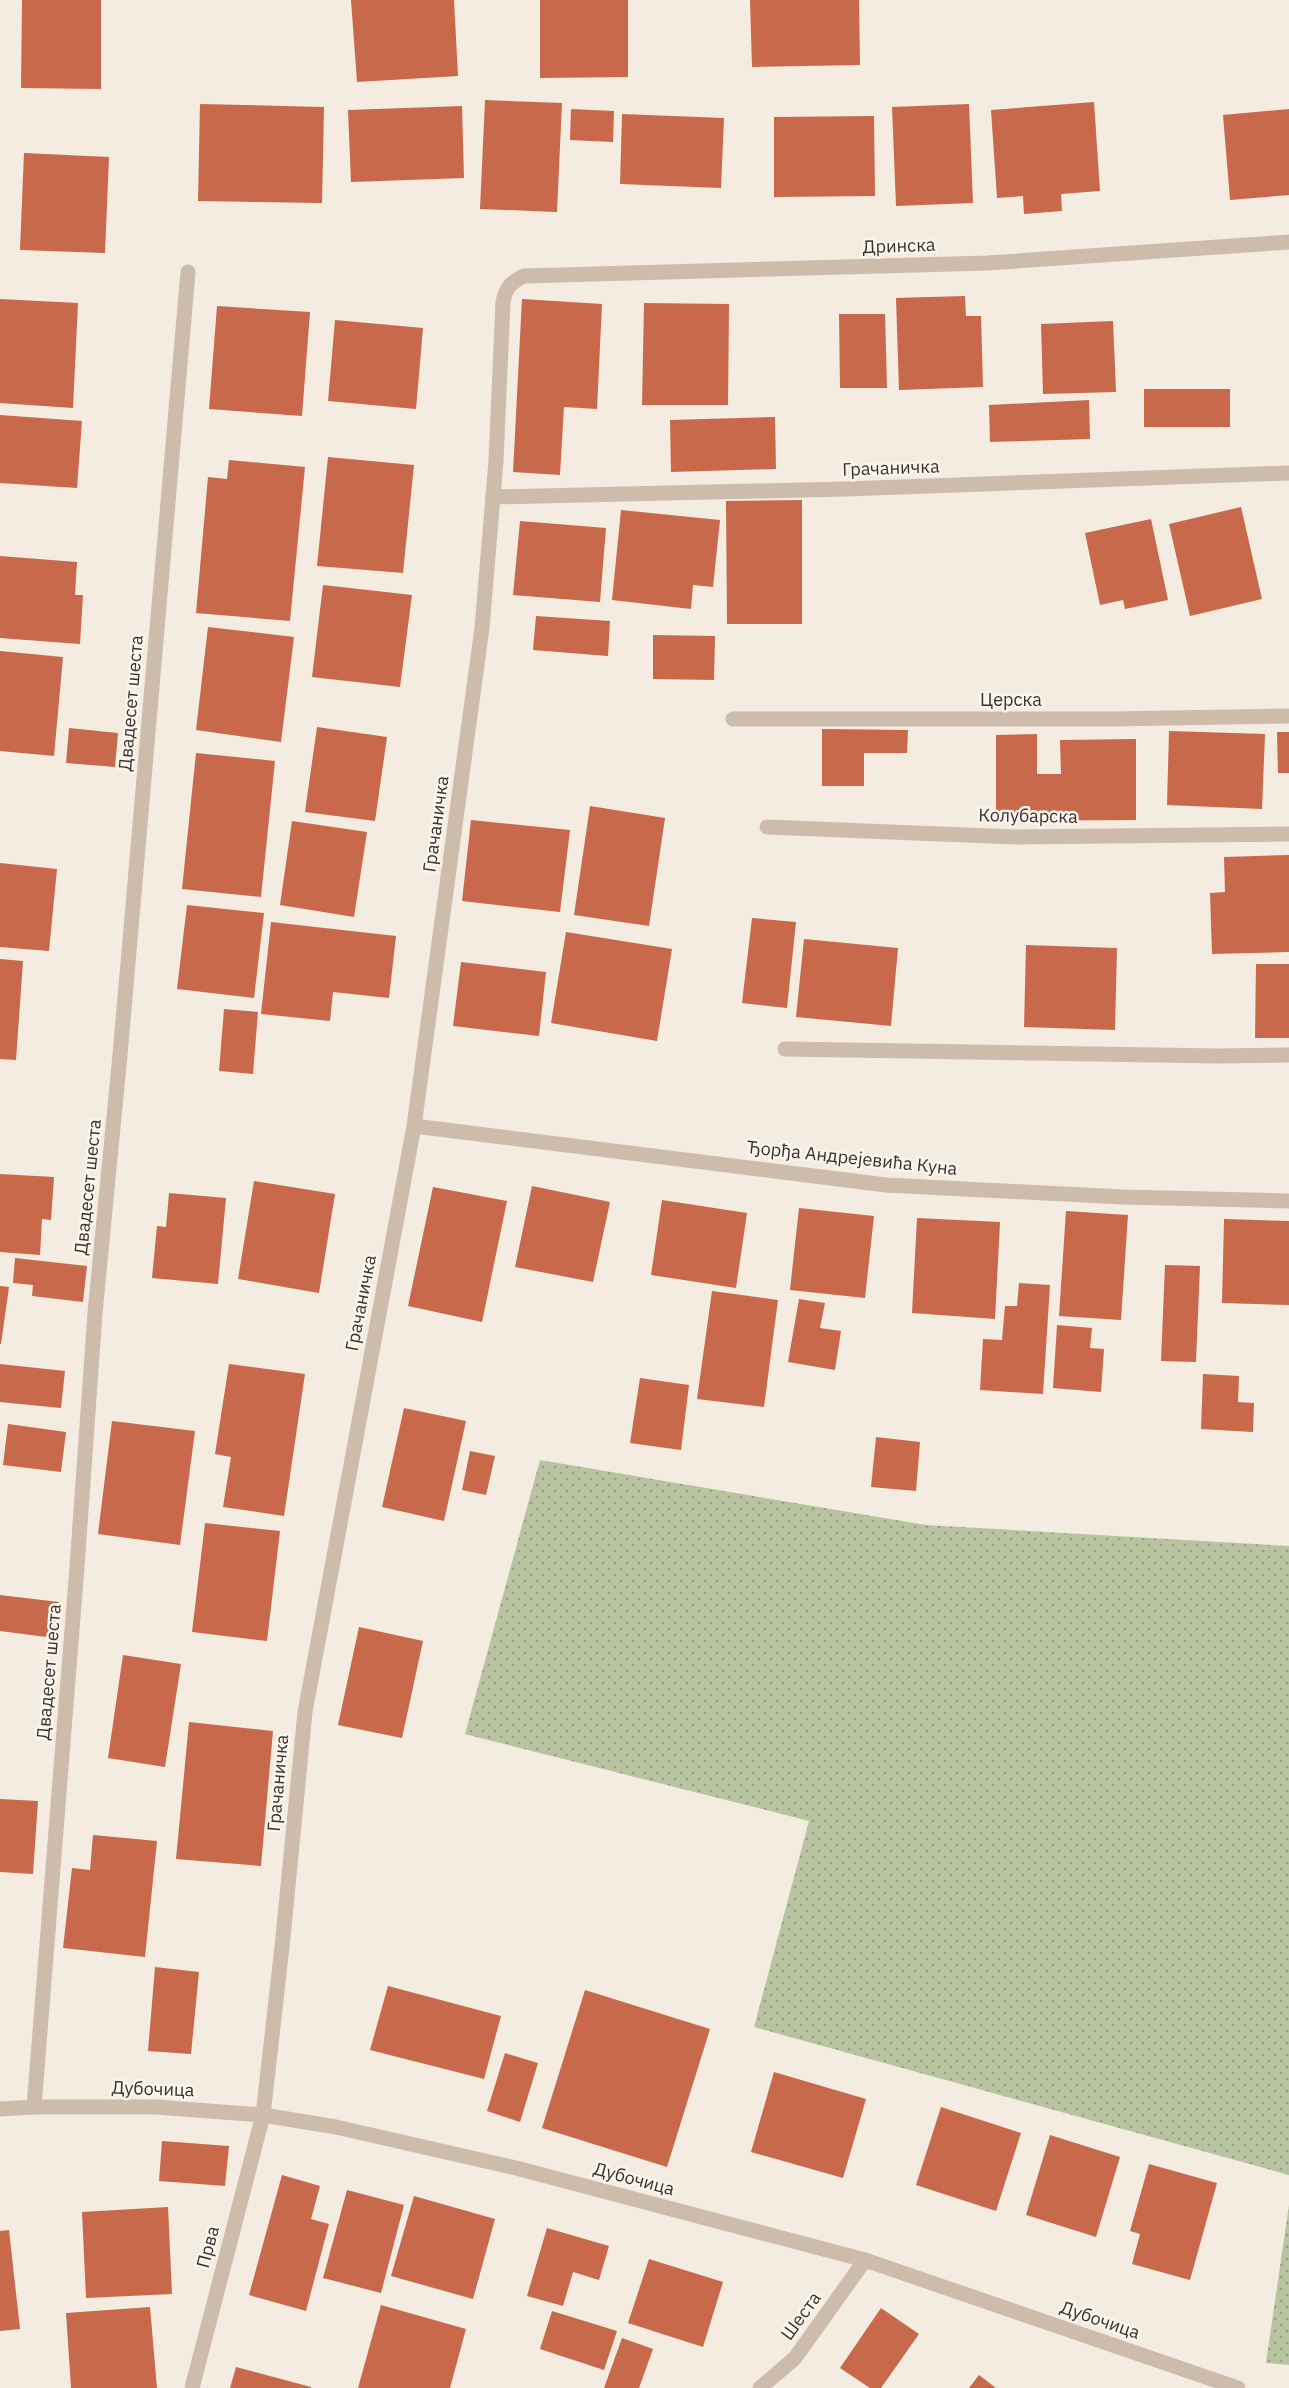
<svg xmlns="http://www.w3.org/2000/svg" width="1289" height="2388" font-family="'IBM Plex Sans',sans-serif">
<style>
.grass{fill:url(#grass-dots)}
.building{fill:#c8694b}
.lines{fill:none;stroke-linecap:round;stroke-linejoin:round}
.service{stroke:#cdbbac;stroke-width:15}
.minor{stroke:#cdbbac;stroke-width:15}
.tertiary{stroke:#cdbbac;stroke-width:15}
.labels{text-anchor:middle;stroke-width:5;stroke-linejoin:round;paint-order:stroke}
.street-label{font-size:18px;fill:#3b302b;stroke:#fbf5ee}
</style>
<defs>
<pattern id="grass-dots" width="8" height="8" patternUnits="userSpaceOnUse" patternTransform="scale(1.5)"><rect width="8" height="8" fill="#b8c4a0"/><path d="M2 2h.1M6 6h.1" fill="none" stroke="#97a083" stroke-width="1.8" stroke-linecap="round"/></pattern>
</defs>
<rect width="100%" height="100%" fill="#f4ebe1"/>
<path class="grass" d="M 540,1460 L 926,1525 L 1289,1546 L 1289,2175 L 754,2027 L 809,1821 L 465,1734 Z
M 1289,2205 L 1289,2365 L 1266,2363 Z"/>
<path class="building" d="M 22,0 L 101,0 L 101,89 L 21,88 Z
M 351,0 L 454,0 L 458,76 L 357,82 Z
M 540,0 L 628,0 L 628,77 L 540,78 Z
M 750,0 L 859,0 L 860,65 L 752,67 Z
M 485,100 L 562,103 L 557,212 L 480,209 Z
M 1094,102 L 1100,191 L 1061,194 L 1062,211 L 1024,214 L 1023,196 L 997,198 L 991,110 Z
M 200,104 L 324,107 L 322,203 L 198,201 Z
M 969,104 L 973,203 L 896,206 L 892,107 Z
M 462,106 L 464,178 L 351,182 L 348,110 Z
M 571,109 L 614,111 L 613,142 L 570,140 Z
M 1289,109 L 1289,195 L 1230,200 L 1223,115 Z
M 622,114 L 724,118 L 721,188 L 620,184 Z
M 874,116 L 875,196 L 774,197 L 774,117 Z
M 24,153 L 109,157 L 105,253 L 20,250 Z
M 965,296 L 966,316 L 981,316 L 983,387 L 899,390 L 896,298 Z
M 0,299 L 78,303 L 73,408 L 0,403 Z
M 522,299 L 602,304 L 597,409 L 564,407 L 560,475 L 513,472 Z
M 644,303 L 729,304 L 728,405 L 642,405 Z
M 217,306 L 310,312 L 302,416 L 209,409 Z
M 839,314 L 885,314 L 887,388 L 840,388 Z
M 335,320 L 423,328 L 416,409 L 328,401 Z
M 1113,321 L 1116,392 L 1043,394 L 1041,324 Z
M 1144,389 L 1230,389 L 1230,427 L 1144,427 Z
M 1089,400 L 1090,439 L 990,442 L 989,405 Z
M 0,415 L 82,421 L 77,488 L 0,483 Z
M 775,417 L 776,469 L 671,472 L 670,420 Z
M 328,457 L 414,465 L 403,573 L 317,566 Z
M 229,460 L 305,467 L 290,621 L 196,613 L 208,477 L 227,479 Z
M 802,500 L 802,624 L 727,624 L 726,501 Z
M 1241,507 L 1262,599 L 1190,616 L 1169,524 Z
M 621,510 L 720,520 L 713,587 L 693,585 L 691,609 L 612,600 Z
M 1151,519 L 1168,600 L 1125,609 L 1123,600 L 1100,605 L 1085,533 Z
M 520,521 L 606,528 L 600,602 L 513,595 Z
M 0,556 L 77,562 L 75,595 L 83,595 L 80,644 L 0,638 Z
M 323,585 L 412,595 L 400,687 L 312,677 Z
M 536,616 L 610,621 L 608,656 L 533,650 Z
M 208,627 L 294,637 L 281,742 L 196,730 Z
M 653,635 L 715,636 L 714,680 L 653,679 Z
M 0,651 L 63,657 L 54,756 L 0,751 Z
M 317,727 L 387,737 L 375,821 L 305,812 Z
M 69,728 L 118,733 L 115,767 L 66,763 Z
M 822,729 L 908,730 L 907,753 L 864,753 L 864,786 L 822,786 Z
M 1169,731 L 1265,734 L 1262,809 L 1167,805 Z
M 1277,732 L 1289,732 L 1289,773 L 1278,773 Z
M 1037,734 L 1037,774 L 1061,774 L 1060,740 L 1136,739 L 1136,820 L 996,821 L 996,735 Z
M 196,753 L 275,761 L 261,897 L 182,889 Z
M 590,806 L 665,818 L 649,926 L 574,915 Z
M 471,820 L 570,830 L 560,912 L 462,901 Z
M 292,821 L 367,832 L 354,917 L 280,905 Z
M 1289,855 L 1289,952 L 1212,954 L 1210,893 L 1225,892 L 1224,857 Z
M 0,863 L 57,869 L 49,951 L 0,947 Z
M 187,905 L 264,913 L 254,998 L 177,989 Z
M 752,918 L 796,922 L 787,1008 L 742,1003 Z
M 271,922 L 396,936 L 389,998 L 333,992 L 330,1021 L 261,1014 Z
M 566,932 L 672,949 L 657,1041 L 551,1023 Z
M 804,939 L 898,948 L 891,1026 L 796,1017 Z
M 1026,945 L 1117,948 L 1115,1030 L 1024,1027 Z
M 0,959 L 23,961 L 16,1060 L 0,1059 Z
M 461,962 L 546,972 L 539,1036 L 453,1026 Z
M 1256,964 L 1289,964 L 1289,1038 L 1255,1038 Z
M 224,1009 L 258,1012 L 253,1074 L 219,1071 Z
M 0,1174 L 54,1177 L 51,1220 L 42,1219 L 40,1255 L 0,1252 Z
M 254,1181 L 335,1194 L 319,1293 L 238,1279 Z
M 532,1186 L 610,1202 L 593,1282 L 515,1267 Z
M 433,1187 L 507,1201 L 482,1322 L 408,1306 Z
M 169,1193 L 226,1198 L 218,1284 L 152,1278 L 157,1226 L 166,1227 Z
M 662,1200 L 747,1213 L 736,1288 L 651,1275 Z
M 799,1208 L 874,1216 L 865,1298 L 790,1290 Z
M 1066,1211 L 1128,1215 L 1121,1320 L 1059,1316 Z
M 917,1218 L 1000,1222 L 995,1319 L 912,1313 Z
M 1224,1219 L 1289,1221 L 1289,1305 L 1222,1303 Z
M 15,1258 L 87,1266 L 83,1302 L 32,1296 L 33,1285 L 13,1283 Z
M 1165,1265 L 1200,1266 L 1196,1362 L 1161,1361 Z
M 1019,1283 L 1050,1285 L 1043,1394 L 980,1390 L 983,1339 L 1002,1340 L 1005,1306 L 1017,1306 Z
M 0,1286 L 9,1287 L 1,1344 L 0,1344 Z
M 712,1291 L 778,1300 L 764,1407 L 697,1399 Z
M 799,1299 L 825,1303 L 820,1328 L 841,1331 L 835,1370 L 788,1362 Z
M 1057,1325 L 1092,1328 L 1090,1348 L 1104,1349 L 1101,1392 L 1053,1388 Z
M 0,1364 L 65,1371 L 61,1408 L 0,1402 Z
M 229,1364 L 305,1374 L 284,1516 L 223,1507 L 231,1457 L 215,1454 Z
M 1203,1374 L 1239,1376 L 1238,1402 L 1254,1403 L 1253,1432 L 1201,1429 Z
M 640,1378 L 689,1385 L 681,1450 L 630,1443 Z
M 404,1408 L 466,1421 L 444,1521 L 382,1507 Z
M 112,1421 L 195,1431 L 180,1545 L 98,1534 Z
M 8,1424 L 66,1432 L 61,1472 L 3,1465 Z
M 876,1437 L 920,1442 L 916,1491 L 871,1487 Z
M 470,1451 L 495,1456 L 486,1495 L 462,1490 Z
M 205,1523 L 280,1531 L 267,1641 L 192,1632 Z
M 0,1595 L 59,1602 L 54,1638 L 0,1631 Z
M 359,1627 L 423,1641 L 402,1738 L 338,1725 Z
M 123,1655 L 181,1664 L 165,1767 L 108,1758 Z
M 189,1722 L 273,1731 L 261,1866 L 176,1859 Z
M 0,1799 L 38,1801 L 33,1874 L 0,1872 Z
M 93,1835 L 157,1841 L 145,1957 L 63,1948 L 72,1868 L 90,1870 Z
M 155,1967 L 199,1972 L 191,2054 L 148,2051 Z
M 388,1986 L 501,2016 L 484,2079 L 370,2050 Z
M 585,1990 L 710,2029 L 667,2167 L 542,2128 Z
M 505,2053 L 538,2063 L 520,2122 L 487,2111 Z
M 774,2072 L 866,2099 L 843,2178 L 751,2152 Z
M 941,2107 L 1021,2133 L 996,2211 L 916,2185 Z
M 1050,2135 L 1120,2157 L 1096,2237 L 1026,2215 Z
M 162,2141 L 229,2146 L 225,2186 L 159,2181 Z
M 1149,2164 L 1217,2183 L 1190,2280 L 1132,2264 L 1140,2234 L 1130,2231 Z
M 282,2175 L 320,2186 L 311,2219 L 329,2224 L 306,2311 L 249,2295 Z
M 347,2190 L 404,2205 L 381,2293 L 323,2278 Z
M 414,2196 L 495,2219 L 473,2299 L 391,2276 Z
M 168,2207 L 172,2294 L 86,2298 L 82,2212 Z
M 547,2228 L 609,2246 L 599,2280 L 573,2272 L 563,2306 L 527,2296 Z
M 9,2230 L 20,2329 L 0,2331 L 0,2231 Z
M 649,2259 L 723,2282 L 703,2347 L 628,2323 Z
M 381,2305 L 466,2329 L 450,2388 L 358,2388 Z
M 150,2307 L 157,2388 L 71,2388 L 66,2313 Z
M 881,2308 L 919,2334 L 881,2388 L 870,2388 L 840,2368 Z
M 552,2311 L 617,2331 L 604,2370 L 540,2349 Z
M 622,2338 L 653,2349 L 639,2388 L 604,2388 Z
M 236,2367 L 311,2387 L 311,2388 L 230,2388 Z
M 979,2375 L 996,2388 L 969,2388 Z"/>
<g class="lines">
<path class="service" d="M 493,497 L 846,489 L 1289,473
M 760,2388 L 795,2358 L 865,2260"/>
<path class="minor" d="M 733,719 L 1112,719 L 1289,716
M 767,827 L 1015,837 L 1289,834
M 785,1049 L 1218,1056 L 1289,1055
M 414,1126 L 886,1185 L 1122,1197 L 1289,1201
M 34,2107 L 77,1567 L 95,1313 L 120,1055 L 188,272
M 192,2388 L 263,2115 L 282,1947 L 305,1712 L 414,1126 L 482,628 L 496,461 L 503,302 C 506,287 510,283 524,276 L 988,263 L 1289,242"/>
<path class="tertiary" d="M 0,2109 L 34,2107 L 156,2107 L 263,2115 L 336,2127 L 516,2168 L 865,2260 L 1238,2388"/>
</g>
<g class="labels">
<g class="street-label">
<text transform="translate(899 246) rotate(-2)" y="6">Дринска</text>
<text transform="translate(891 468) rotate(-2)" y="6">Грачаничка</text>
<text x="1011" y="706">Церска</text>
<text transform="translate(131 703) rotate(-85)" y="6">Двадесет шеста</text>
<text transform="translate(1028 816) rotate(1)" y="6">Колубарска</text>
<text transform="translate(436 824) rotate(-82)" y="6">Грачаничка</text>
<text transform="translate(852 1158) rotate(6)" y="6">Ђорђа Андрејевића Куна</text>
<text transform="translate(88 1187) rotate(-84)" y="6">Двадесет шеста</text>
<text transform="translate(361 1303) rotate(-79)" y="6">Грачаничка</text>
<text transform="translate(49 1672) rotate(-85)" y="6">Двадесет шеста</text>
<text transform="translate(278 1783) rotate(-85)" y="6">Грачаничка</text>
<text transform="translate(153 2089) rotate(2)" y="6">Дубочица</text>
<text transform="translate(634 2179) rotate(15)" y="6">Дубочица</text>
<text transform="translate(208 2247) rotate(-75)" y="6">Прва</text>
<text transform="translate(801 2316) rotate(-54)" y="6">Шеста</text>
<text transform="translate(1100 2320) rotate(19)" y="6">Дубочица</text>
</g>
</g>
</svg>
